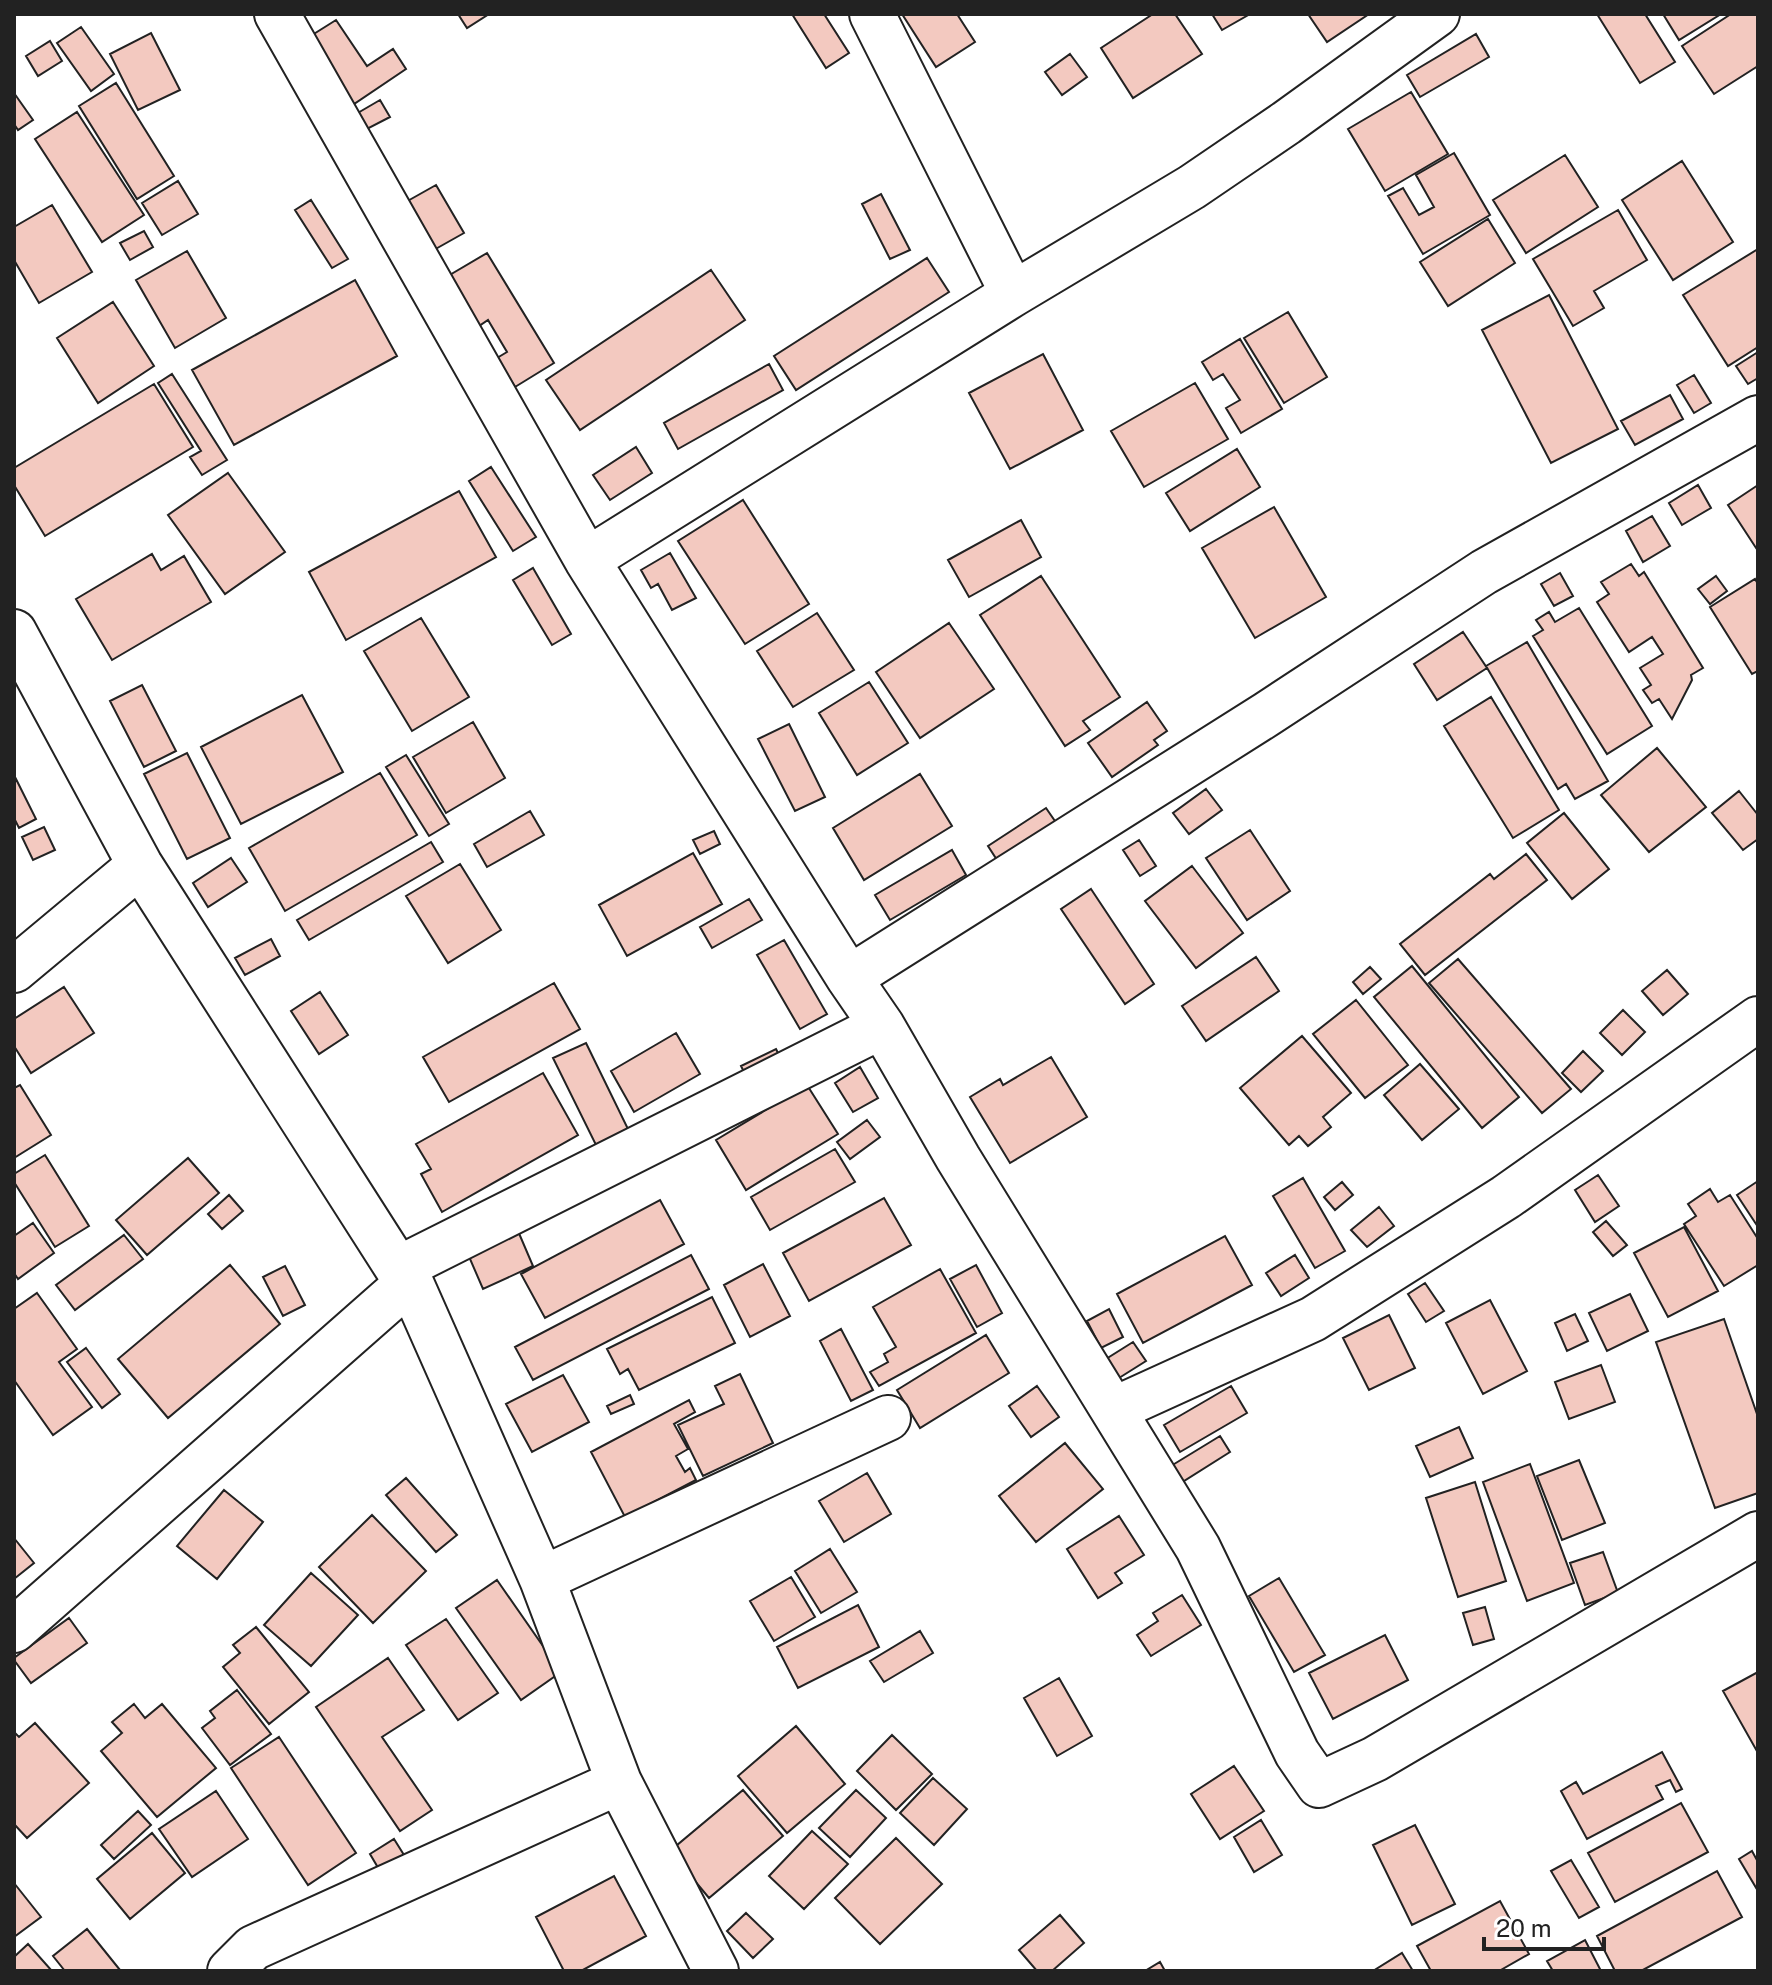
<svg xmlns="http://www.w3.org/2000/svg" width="1772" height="1985" font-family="'Public Sans',sans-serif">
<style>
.building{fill:#f3c9c0;stroke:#222;stroke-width:2}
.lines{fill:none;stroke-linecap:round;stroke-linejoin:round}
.minor-casing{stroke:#222;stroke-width:48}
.minor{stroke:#fff;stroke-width:44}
</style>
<rect width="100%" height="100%" fill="#fff"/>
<path class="building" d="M 458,14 L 489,14 L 467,28 Z
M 792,14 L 824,14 L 849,53 L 826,68 Z
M 902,14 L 957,14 L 975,42 L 936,67 Z
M 1153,14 L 1175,14 L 1202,54 L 1133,98 L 1101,48 Z
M 1212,14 L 1250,14 L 1222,30 Z
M 1308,14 L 1369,14 L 1327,42 Z
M 1597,14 L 1645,14 L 1675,62 L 1640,83 Z
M 1663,14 L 1721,14 L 1679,40 Z
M 1731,14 L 1758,14 L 1758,66 L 1714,94 L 1682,46 Z
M 336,20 L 367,66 L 393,49 L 406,69 L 354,104 L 309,37 Z
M 81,27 L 114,74 L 91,91 L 57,43 Z
M 151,33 L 180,90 L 138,110 L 110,54 Z
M 1476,34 L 1489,57 L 1420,97 L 1407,75 Z
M 50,41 L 62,61 L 38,76 L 26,56 Z
M 1070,54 L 1087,77 L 1062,95 L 1045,72 Z
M 116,83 L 174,176 L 137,199 L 79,106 Z
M 1411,92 L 1448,154 L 1385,191 L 1348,129 Z
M 14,93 L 33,120 L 18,130 L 14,124 Z
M 380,100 L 390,117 L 365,130 L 356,114 Z
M 77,112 L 144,215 L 102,242 L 35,139 Z
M 1454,153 L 1490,215 L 1423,254 L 1388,196 L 1403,188 L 1419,215 L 1434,207 L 1416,175 Z
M 1565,155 L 1598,207 L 1526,253 L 1493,200 Z
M 1682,161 L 1733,242 L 1673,280 L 1622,200 Z
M 178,181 L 198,214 L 162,235 L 142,203 Z
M 436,185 L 464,233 L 432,251 L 404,203 Z
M 881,194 L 910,250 L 890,259 L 862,204 Z
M 311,200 L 348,259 L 332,268 L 295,210 Z
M 52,205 L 92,272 L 39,303 L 14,260 L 14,227 Z
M 1618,210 L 1647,260 L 1594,291 L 1604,308 L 1573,326 L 1533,259 Z
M 1488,219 L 1515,263 L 1448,306 L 1420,262 Z
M 144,231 L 153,247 L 130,260 L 120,243 Z
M 1758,249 L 1758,347 L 1728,366 L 1683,295 Z
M 187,251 L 226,318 L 175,348 L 136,280 Z
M 487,253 L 554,363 L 515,387 L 497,358 L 507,352 L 488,320 L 479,326 L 448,276 Z
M 927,258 L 949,292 L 796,390 L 774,356 Z
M 711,270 L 745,320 L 580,430 L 546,380 Z
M 355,280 L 397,356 L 234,445 L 192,370 Z
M 1549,295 L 1618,429 L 1551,463 L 1482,330 Z
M 113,302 L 154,366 L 98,403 L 57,338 Z
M 1288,312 L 1327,377 L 1284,403 L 1244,338 Z
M 1240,339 L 1282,409 L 1241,433 L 1226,408 L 1240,400 L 1223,374 L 1213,380 L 1202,362 Z
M 1758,352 L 1758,378 L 1748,384 L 1736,366 Z
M 1043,354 L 1083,430 L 1010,469 L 969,393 Z
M 769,364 L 783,390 L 678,449 L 664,423 Z
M 172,374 L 227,460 L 202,475 L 190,457 L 201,451 L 158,383 Z
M 1694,375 L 1711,403 L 1694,413 L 1677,385 Z
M 1195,383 L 1228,439 L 1144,487 L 1111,431 Z
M 154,384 L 193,447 L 45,536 L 14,485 L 14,468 Z
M 1670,395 L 1683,419 L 1635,445 L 1621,421 Z
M 636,447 L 652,473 L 610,500 L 593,475 Z
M 1237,449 L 1260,487 L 1190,531 L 1166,493 Z
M 491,467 L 536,537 L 513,551 L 469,481 Z
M 228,473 L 285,552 L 225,594 L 168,515 Z
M 1698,485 L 1711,508 L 1682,525 L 1669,503 Z
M 1758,485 L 1758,551 L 1728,505 Z
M 459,491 L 496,557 L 346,640 L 309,572 Z
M 743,500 L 809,604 L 745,644 L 678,541 Z
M 1274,507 L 1326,597 L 1255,638 L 1202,548 Z
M 1652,516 L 1670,546 L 1643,562 L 1626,531 Z
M 1021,520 L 1041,557 L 969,597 L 948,560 Z
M 670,553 L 696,598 L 672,610 L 658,584 L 651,588 L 641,570 Z
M 152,554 L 161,570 L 184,556 L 211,602 L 112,660 L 76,599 Z
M 1631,564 L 1639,576 L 1644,572 L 1703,668 L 1691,675 L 1692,680 L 1672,719 L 1659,699 L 1652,703 L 1643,690 L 1651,685 L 1640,668 L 1663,654 L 1652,637 L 1629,652 L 1597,602 L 1609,594 L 1601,582 Z
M 533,568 L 571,634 L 552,645 L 513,580 Z
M 1560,573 L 1573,596 L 1554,606 L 1541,584 Z
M 1041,576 L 1120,697 L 1083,721 L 1090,730 L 1065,746 L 980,615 Z
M 1716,576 L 1727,591 L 1710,604 L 1698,589 Z
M 1755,579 L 1758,584 L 1758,671 L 1752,674 L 1710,607 Z
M 1579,608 L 1652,726 L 1607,754 L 1533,636 L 1543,630 L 1536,620 L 1549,612 L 1555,622 Z
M 817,613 L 854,670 L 793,707 L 757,651 Z
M 421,618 L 469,697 L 412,731 L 364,651 Z
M 949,623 L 994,689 L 920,738 L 876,672 Z
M 1463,632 L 1487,668 L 1437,700 L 1414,664 Z
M 1527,642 L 1608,781 L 1575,799 L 1566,784 L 1558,789 L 1486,666 Z
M 869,682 L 908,743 L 857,775 L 819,713 Z
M 142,685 L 176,751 L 144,767 L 110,701 Z
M 302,695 L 343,772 L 241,824 L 201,747 Z
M 1491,697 L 1559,810 L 1513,838 L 1444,726 Z
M 1147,702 L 1167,731 L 1154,740 L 1158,745 L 1112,777 L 1088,743 Z
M 473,722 L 505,778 L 446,813 L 413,757 Z
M 789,724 L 825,797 L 795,811 L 758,739 Z
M 1657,748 L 1706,807 L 1649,852 L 1601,795 Z
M 187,753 L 230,838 L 187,859 L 144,774 Z
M 406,755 L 449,824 L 429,836 L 386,767 Z
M 380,773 L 417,835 L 285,911 L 249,848 Z
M 920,774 L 952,826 L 864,880 L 833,828 Z
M 15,777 L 36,819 L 19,828 L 14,818 Z
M 1206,789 L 1222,810 L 1189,834 L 1173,813 Z
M 1739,791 L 1758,815 L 1758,839 L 1743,850 L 1712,813 Z
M 1046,808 L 1057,824 L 999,863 L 988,846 Z
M 530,811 L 544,835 L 487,867 L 474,844 Z
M 1564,813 L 1609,869 L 1572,899 L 1527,843 Z
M 44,827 L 55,850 L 33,860 L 22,837 Z
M 1250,830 L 1290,891 L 1247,920 L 1206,858 Z
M 714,831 L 720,844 L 700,854 L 693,840 Z
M 1139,840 L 1156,866 L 1140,876 L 1123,850 Z
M 431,842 L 443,862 L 309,940 L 297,920 Z
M 952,850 L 966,875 L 890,920 L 875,895 Z
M 693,853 L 722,904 L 627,956 L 599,905 Z
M 1526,854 L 1547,880 L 1425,975 L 1400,944 L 1490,874 L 1494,879 Z
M 231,858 L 247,882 L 208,907 L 193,883 Z
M 460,864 L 501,930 L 448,963 L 406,896 Z
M 1192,866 L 1243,933 L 1196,968 L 1145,901 Z
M 1091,889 L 1154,984 L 1125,1004 L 1061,909 Z
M 749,899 L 762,920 L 712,948 L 700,927 Z
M 271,939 L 280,956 L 245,975 L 235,958 Z
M 784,940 L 827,1014 L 800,1029 L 757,955 Z
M 1256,957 L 1279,991 L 1206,1041 L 1182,1006 Z
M 1458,959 L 1571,1089 L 1542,1113 L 1429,983 Z
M 1412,966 L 1519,1097 L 1482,1128 L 1374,997 Z
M 1370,967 L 1381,979 L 1363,994 L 1353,982 Z
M 1667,970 L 1688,994 L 1663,1015 L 1642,991 Z
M 554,983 L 580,1029 L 449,1102 L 423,1057 Z
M 64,987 L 94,1033 L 31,1073 L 14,1046 L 14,1019 Z
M 320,992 L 348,1035 L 319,1054 L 291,1011 Z
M 1356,1000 L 1408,1065 L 1365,1098 L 1313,1034 Z
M 1623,1010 L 1645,1032 L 1622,1055 L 1600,1033 Z
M 676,1033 L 700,1074 L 634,1112 L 611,1071 Z
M 1302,1036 L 1351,1093 L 1323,1117 L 1331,1127 L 1308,1146 L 1299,1136 L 1289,1145 L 1240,1088 Z
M 586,1043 L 628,1129 L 596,1145 L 553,1058 Z
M 776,1049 L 785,1067 L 750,1084 L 741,1066 Z
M 1583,1051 L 1603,1071 L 1581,1092 L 1562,1073 Z
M 1051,1057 L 1087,1117 L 1010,1163 L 970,1097 L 1000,1079 L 1003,1085 Z
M 1420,1064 L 1459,1109 L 1422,1140 L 1384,1095 Z
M 860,1067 L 878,1098 L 853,1112 L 835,1083 Z
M 543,1073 L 578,1135 L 442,1212 L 421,1174 L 431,1169 L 416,1144 Z
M 20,1085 L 51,1135 L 14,1158 L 14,1088 Z
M 807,1085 L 838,1134 L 746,1190 L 716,1140 Z
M 867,1120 L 880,1137 L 850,1159 L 837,1142 Z
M 835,1149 L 855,1182 L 770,1230 L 751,1197 Z
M 45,1155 L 89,1226 L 55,1247 L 14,1182 L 14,1174 Z
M 188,1158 L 219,1193 L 147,1255 L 116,1220 Z
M 1598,1175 L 1619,1206 L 1595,1222 L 1575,1190 Z
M 1303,1178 L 1345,1251 L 1315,1268 L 1273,1196 Z
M 1758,1181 L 1758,1227 L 1737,1195 Z
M 1342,1182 L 1353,1195 L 1335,1210 L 1324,1197 Z
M 1710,1189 L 1718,1202 L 1730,1195 L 1758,1239 L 1758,1265 L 1724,1286 L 1684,1224 L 1696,1216 L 1688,1204 Z
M 229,1195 L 243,1211 L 222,1229 L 208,1214 Z
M 884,1198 L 911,1245 L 809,1301 L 783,1253 Z
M 660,1200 L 684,1244 L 545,1318 L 521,1274 Z
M 1379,1207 L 1394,1226 L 1367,1247 L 1351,1230 Z
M 1606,1221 L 1627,1245 L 1613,1256 L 1593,1232 Z
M 33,1223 L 54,1253 L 18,1279 L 14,1273 L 14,1236 Z
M 515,1224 L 533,1266 L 483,1289 L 464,1245 Z
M 1684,1227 L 1718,1291 L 1668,1317 L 1634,1253 Z
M 124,1235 L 143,1259 L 75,1310 L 56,1285 Z
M 1225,1236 L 1252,1285 L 1143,1343 L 1117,1294 Z
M 691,1255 L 709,1289 L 533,1380 L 515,1347 Z
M 1295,1255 L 1309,1278 L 1281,1296 L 1266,1273 Z
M 763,1264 L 790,1316 L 750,1337 L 724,1285 Z
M 230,1265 L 280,1324 L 168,1418 L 118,1359 Z
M 976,1265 L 1002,1313 L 977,1327 L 950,1279 Z
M 285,1266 L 305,1305 L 283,1316 L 263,1277 Z
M 940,1269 L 976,1333 L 879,1386 L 870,1372 L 888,1362 L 884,1354 L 896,1347 L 873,1307 Z
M 1425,1283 L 1444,1311 L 1426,1322 L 1408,1294 Z
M 37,1293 L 77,1349 L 59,1362 L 92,1407 L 53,1435 L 14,1380 L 14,1309 Z
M 1630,1294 L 1648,1331 L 1607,1351 L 1589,1313 Z
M 712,1297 L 735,1343 L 639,1390 L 628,1369 L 620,1374 L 607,1349 Z
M 1490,1300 L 1527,1371 L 1483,1394 L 1446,1323 Z
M 1109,1309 L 1123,1337 L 1101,1348 L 1087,1321 Z
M 1575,1314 L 1588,1341 L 1567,1351 L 1555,1323 Z
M 1389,1315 L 1415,1368 L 1369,1390 L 1343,1338 Z
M 1724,1319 L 1758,1417 L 1758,1493 L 1715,1508 L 1656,1342 Z
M 841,1329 L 873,1390 L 851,1401 L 820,1341 Z
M 986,1335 L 1009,1373 L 920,1428 L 897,1390 Z
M 1133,1342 L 1146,1361 L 1119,1378 L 1106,1359 Z
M 86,1348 L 120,1394 L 102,1408 L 67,1362 Z
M 1601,1365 L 1615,1402 L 1569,1419 L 1555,1382 Z
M 740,1374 L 773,1443 L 703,1476 L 678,1425 L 724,1404 L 715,1386 Z
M 563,1375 L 589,1422 L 532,1452 L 506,1404 Z
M 1037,1386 L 1059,1417 L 1031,1437 L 1009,1406 Z
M 1231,1386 L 1247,1413 L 1180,1452 L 1164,1425 Z
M 630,1395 L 634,1404 L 611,1414 L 607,1406 Z
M 689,1400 L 695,1412 L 674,1424 L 688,1449 L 676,1456 L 685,1472 L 690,1468 L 696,1480 L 625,1517 L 591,1452 Z
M 1459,1427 L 1473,1458 L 1430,1477 L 1416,1446 Z
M 1220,1436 L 1230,1452 L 1176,1486 L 1166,1469 Z
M 1065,1443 L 1103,1489 L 1036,1542 L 999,1496 Z
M 1579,1460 L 1605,1523 L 1562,1540 L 1537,1476 Z
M 1530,1464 L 1574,1583 L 1527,1601 L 1483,1482 Z
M 867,1473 L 891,1514 L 844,1542 L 819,1501 Z
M 406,1478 L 457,1535 L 436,1552 L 386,1495 Z
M 1475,1482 L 1506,1581 L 1458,1597 L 1426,1498 Z
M 224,1490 L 263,1522 L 217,1579 L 177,1546 Z
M 372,1515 L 426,1571 L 373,1623 L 319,1567 Z
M 1119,1516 L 1144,1555 L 1115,1573 L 1122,1583 L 1098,1598 L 1067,1549 Z
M 14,1538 L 34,1563 L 14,1579 Z
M 830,1549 L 857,1592 L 821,1613 L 795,1571 Z
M 1603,1552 L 1618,1593 L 1585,1605 L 1570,1563 Z
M 311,1573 L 358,1615 L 311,1666 L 264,1625 Z
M 791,1577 L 815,1617 L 774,1641 L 750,1601 Z
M 1279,1578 L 1325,1655 L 1294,1672 L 1249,1596 Z
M 497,1580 L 561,1672 L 521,1700 L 456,1608 Z
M 1182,1595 L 1201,1625 L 1151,1656 L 1137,1635 L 1158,1621 L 1153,1613 Z
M 858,1605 L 879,1647 L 798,1688 L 777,1647 Z
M 1485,1607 L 1494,1639 L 1473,1645 L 1463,1613 Z
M 69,1618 L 87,1643 L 31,1683 L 14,1660 L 14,1658 Z
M 446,1619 L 498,1693 L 458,1720 L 406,1645 Z
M 256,1627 L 309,1692 L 269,1724 L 223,1667 L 240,1653 L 233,1645 Z
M 920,1631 L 933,1653 L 884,1682 L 870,1661 Z
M 1385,1635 L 1408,1680 L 1333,1719 L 1309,1673 Z
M 388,1658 L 424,1710 L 382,1737 L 432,1810 L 400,1831 L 316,1707 Z
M 1758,1672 L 1758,1753 L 1723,1691 Z
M 1059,1678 L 1092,1736 L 1057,1756 L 1024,1698 Z
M 237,1690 L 271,1734 L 230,1765 L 202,1728 L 215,1718 L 210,1711 Z
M 134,1704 L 145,1718 L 162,1704 L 216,1768 L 157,1817 L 101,1751 L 122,1733 L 112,1722 Z
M 35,1723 L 89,1783 L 27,1838 L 14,1824 L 14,1732 L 19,1737 Z
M 796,1726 L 845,1784 L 787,1833 L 738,1776 Z
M 892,1735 L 932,1774 L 896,1810 L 857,1771 Z
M 279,1737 L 356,1853 L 308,1885 L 231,1768 Z
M 1662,1752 L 1682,1789 L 1676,1792 L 1670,1780 L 1656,1786 L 1663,1799 L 1587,1839 L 1561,1791 L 1576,1782 L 1583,1794 Z
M 1234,1766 L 1264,1811 L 1220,1839 L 1191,1794 Z
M 933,1778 L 967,1809 L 934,1845 L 900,1813 Z
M 743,1790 L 783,1836 L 709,1898 L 670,1851 Z
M 856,1790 L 886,1818 L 850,1857 L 819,1828 Z
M 216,1791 L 248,1839 L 192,1877 L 159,1829 Z
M 1681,1803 L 1708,1852 L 1615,1902 L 1588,1853 Z
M 138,1811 L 151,1825 L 114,1859 L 101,1845 Z
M 1261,1820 L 1282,1855 L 1254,1872 L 1234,1837 Z
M 1415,1825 L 1455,1904 L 1412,1925 L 1373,1845 Z
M 812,1831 L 848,1864 L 804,1909 L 769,1876 Z
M 152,1833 L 185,1873 L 130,1919 L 97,1879 Z
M 896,1838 L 942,1884 L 880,1944 L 835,1898 Z
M 394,1839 L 404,1855 L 380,1871 L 370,1854 Z
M 1752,1851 L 1758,1862 L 1758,1891 L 1739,1859 Z
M 1571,1860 L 1599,1907 L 1579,1918 L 1551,1871 Z
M 1717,1871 L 1742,1917 L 1641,1971 L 1615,1971 L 1597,1936 Z
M 614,1876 L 646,1936 L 581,1971 L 564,1971 L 536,1917 Z
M 14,1883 L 41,1917 L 14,1937 Z
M 1500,1901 L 1529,1954 L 1499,1971 L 1431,1971 L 1417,1946 Z
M 746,1913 L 773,1939 L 753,1958 L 727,1931 Z
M 1060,1915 L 1084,1943 L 1052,1971 L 1037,1971 L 1019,1950 Z
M 87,1929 L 120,1970 L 119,1971 L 65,1971 L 53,1956 Z
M 1585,1940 L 1601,1971 L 1553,1971 L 1547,1961 Z
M 28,1944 L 52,1971 L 14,1971 L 14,1957 Z
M 1402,1953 L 1413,1971 L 1373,1971 Z
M 1160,1962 L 1165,1971 L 1145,1971 Z"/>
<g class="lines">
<defs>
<path id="minor" d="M 277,14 L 587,560 L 849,978 L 882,1026 L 958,1158 L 1198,1548 L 1297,1753 L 1319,1785 L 1375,1759 L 1758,1534
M 872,14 L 1013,294
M 587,560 L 1013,294 L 1192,187 L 1286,123 L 1437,14
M 14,632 L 140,865 L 398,1269 L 410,1281 L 542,1579 L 619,1782 L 716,1971
M 14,970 L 140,865
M 849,978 L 1267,714 L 1484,572 L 1758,418
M 398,1269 L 882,1026
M 1113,1410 L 1313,1319 L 1506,1197 L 1758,1019
M 542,1579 L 888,1418
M 14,1630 L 410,1281
M 230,1971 L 253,1948 L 619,1782"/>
</defs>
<use href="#minor" class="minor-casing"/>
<use href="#minor" class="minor"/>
</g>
<rect width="1772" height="1985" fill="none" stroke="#222222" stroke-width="32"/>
<path d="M1484 1937v12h120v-12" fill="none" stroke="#222222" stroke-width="4"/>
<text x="1496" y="1937" font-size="24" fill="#222222" stroke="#ffffff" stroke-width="6" paint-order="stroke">20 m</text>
</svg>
